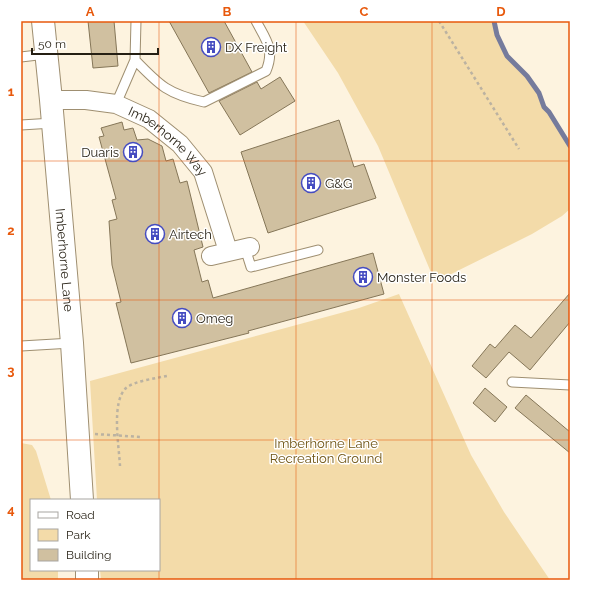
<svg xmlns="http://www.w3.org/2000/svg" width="591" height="601" font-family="Raleway,sans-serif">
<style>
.green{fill:#f3dba9}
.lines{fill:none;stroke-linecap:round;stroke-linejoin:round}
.stream{stroke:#757b9c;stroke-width:5}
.building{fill:#d0c0a0;stroke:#857658}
.lane-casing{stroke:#9f8f71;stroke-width:11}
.street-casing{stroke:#9f8f71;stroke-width:20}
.secondary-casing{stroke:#9f8f71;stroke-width:24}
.path{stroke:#bbb2a1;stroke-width:2.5;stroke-dasharray:3 3;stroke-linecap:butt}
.lane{stroke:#fff;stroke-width:9}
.street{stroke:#fff;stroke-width:18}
.secondary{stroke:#fff;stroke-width:22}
.grid{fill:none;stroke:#e8590c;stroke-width:1;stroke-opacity:0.55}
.labels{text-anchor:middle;stroke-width:3;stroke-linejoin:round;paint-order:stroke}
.poi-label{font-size:13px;fill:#251f13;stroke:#fff;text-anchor:start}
.street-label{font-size:13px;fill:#251f13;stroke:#fff}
.park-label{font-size:13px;fill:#6e5311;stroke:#fff}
.neatline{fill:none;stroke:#e8590c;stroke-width:1.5}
.grid-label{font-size:13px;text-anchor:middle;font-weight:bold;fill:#e8590c}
</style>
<rect width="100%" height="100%" fill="#fdf3df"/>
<path class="green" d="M 303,21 L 494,21 L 497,35 L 507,56 L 527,76 L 539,93 L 544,107 L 549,112 L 570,146 L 570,209 L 562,216 L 532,234 L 435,282 L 378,146 L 338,73 Z
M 399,294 L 471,455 L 504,512 L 550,580 L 101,580 L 100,570 L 159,570 L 159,500 L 97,500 L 90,381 L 359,308 Z
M 21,443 L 32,445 L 36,451 L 51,500 L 31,500 L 31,570 L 58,570 L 58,580 L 21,580 Z"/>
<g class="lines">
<path class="stream" d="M 494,21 L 497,35 L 507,56 L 527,76 L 539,93 L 544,107 L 549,112 L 570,146"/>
</g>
<path class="building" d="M 88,21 L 114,21 L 118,66 L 93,68 Z
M 169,21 L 224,21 L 252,72 L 209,93 Z
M 280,77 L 295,101 L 240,135 L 219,101 L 257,82 L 261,89 Z
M 339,120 L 354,167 L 364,164 L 376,198 L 268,233 L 241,152 Z
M 122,122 L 124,130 L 133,128 L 137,140 L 148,139 L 162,146 L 166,161 L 173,159 L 180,183 L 187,181 L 203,247 L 194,250 L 202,282 L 208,280 L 213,298 L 373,253 L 384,294 L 248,331 L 249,333 L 131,363 L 116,303 L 121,302 L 112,265 L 109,221 L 117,219 L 112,200 L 116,199 L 99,137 L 104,136 L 101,128 Z
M 570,293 L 570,322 L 530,370 L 509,352 L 486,378 L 472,366 L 490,344 L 495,348 L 515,325 L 531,338 Z
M 485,388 L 507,407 L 495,422 L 473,403 Z
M 526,395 L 570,432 L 570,453 L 515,408 Z"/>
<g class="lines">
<defs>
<path id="lane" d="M 21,57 L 46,54
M 135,60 C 160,86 168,94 204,102 L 266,71 C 275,49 266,40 256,21
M 116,104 L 135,60 L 136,21
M 21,125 L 53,123
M 245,248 L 251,267 L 318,250
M 21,346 L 72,343
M 512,382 L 570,385"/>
<g id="street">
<path id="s1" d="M 51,100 L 86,100 L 116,104 L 149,119 L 180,144 L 203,172 L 228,251"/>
<path d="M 211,256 L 250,247"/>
</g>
<g id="secondary">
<path id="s2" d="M 43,21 L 51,100 L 72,343 L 82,500"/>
<path d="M 87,570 L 87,580"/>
</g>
</defs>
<use href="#lane" class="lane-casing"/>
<use href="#street" class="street-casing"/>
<use href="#secondary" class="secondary-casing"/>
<path class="path" d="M 439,21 L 519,149
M 95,434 L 141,437
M 120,466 C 119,446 111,402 126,388 C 134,381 157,378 167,376"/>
<use href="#lane" class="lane"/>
<use href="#street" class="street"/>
<use href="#secondary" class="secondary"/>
</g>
<path class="grid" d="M 159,21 L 159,500M 296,21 L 296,580M 432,21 L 432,580M 21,161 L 570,161M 21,300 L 570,300M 21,440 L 570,440M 159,570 L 159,580"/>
<defs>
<symbol id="building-ring" viewBox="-11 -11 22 22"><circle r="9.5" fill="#fff" stroke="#454cc1" stroke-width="1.5"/><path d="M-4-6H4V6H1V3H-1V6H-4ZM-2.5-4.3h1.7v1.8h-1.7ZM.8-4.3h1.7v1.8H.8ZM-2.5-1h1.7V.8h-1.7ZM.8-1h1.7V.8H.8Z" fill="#454cc1"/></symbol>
</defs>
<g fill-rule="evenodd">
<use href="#building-ring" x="200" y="36" width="22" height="22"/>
<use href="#building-ring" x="122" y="141" width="22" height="22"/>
<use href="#building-ring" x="300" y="172" width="22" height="22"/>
<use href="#building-ring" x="144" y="223" width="22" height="22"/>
<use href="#building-ring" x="352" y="266" width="22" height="22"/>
<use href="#building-ring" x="171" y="307" width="22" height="22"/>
</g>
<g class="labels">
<g class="poi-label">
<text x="225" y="52">DX Freight</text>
<text x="119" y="157" text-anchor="end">Duaris</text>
<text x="325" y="188">G&amp;G</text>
<text x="169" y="239">Airtech</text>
<text x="377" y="282">Monster Foods</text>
<text x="196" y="323">Omeg</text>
</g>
<g class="street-label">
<text dy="5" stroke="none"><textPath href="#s1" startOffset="130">Imberhorne Way</textPath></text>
<text dy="5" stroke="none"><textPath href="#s2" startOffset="240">Imberhorne Lane</textPath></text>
</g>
<g class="park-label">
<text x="326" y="448">Imberhorne Lane<tspan x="326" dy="15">Recreation Ground</tspan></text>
</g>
</g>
<rect width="591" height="601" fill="none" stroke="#ffffff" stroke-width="44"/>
<rect x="30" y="499" width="130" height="72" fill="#ffffff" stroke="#a8a5a1"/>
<rect x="38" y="512" width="20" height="6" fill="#ffffff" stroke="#a8a5a1"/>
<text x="66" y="519" font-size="12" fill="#251f13">Road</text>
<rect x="38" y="529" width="20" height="12" fill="#f3dba9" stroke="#a8a5a1"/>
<text x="66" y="539" font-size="12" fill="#251f13">Park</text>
<rect x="38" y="549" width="20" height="12" fill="#d0c0a0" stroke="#a8a5a1"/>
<text x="66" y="559" font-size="12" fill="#251f13">Building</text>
<path d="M32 48v6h126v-6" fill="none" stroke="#251f13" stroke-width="2"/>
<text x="38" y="48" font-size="12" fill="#251f13" stroke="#ffffff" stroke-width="3" paint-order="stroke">50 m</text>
<rect x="22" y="22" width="547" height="557" class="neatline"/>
<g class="grid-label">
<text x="90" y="16">A</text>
<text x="227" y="16">B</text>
<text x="364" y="16">C</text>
<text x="501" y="16">D</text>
<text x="11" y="96">1</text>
<text x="11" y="235">2</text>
<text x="11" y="375">3</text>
<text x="11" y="514">4</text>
</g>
</svg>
